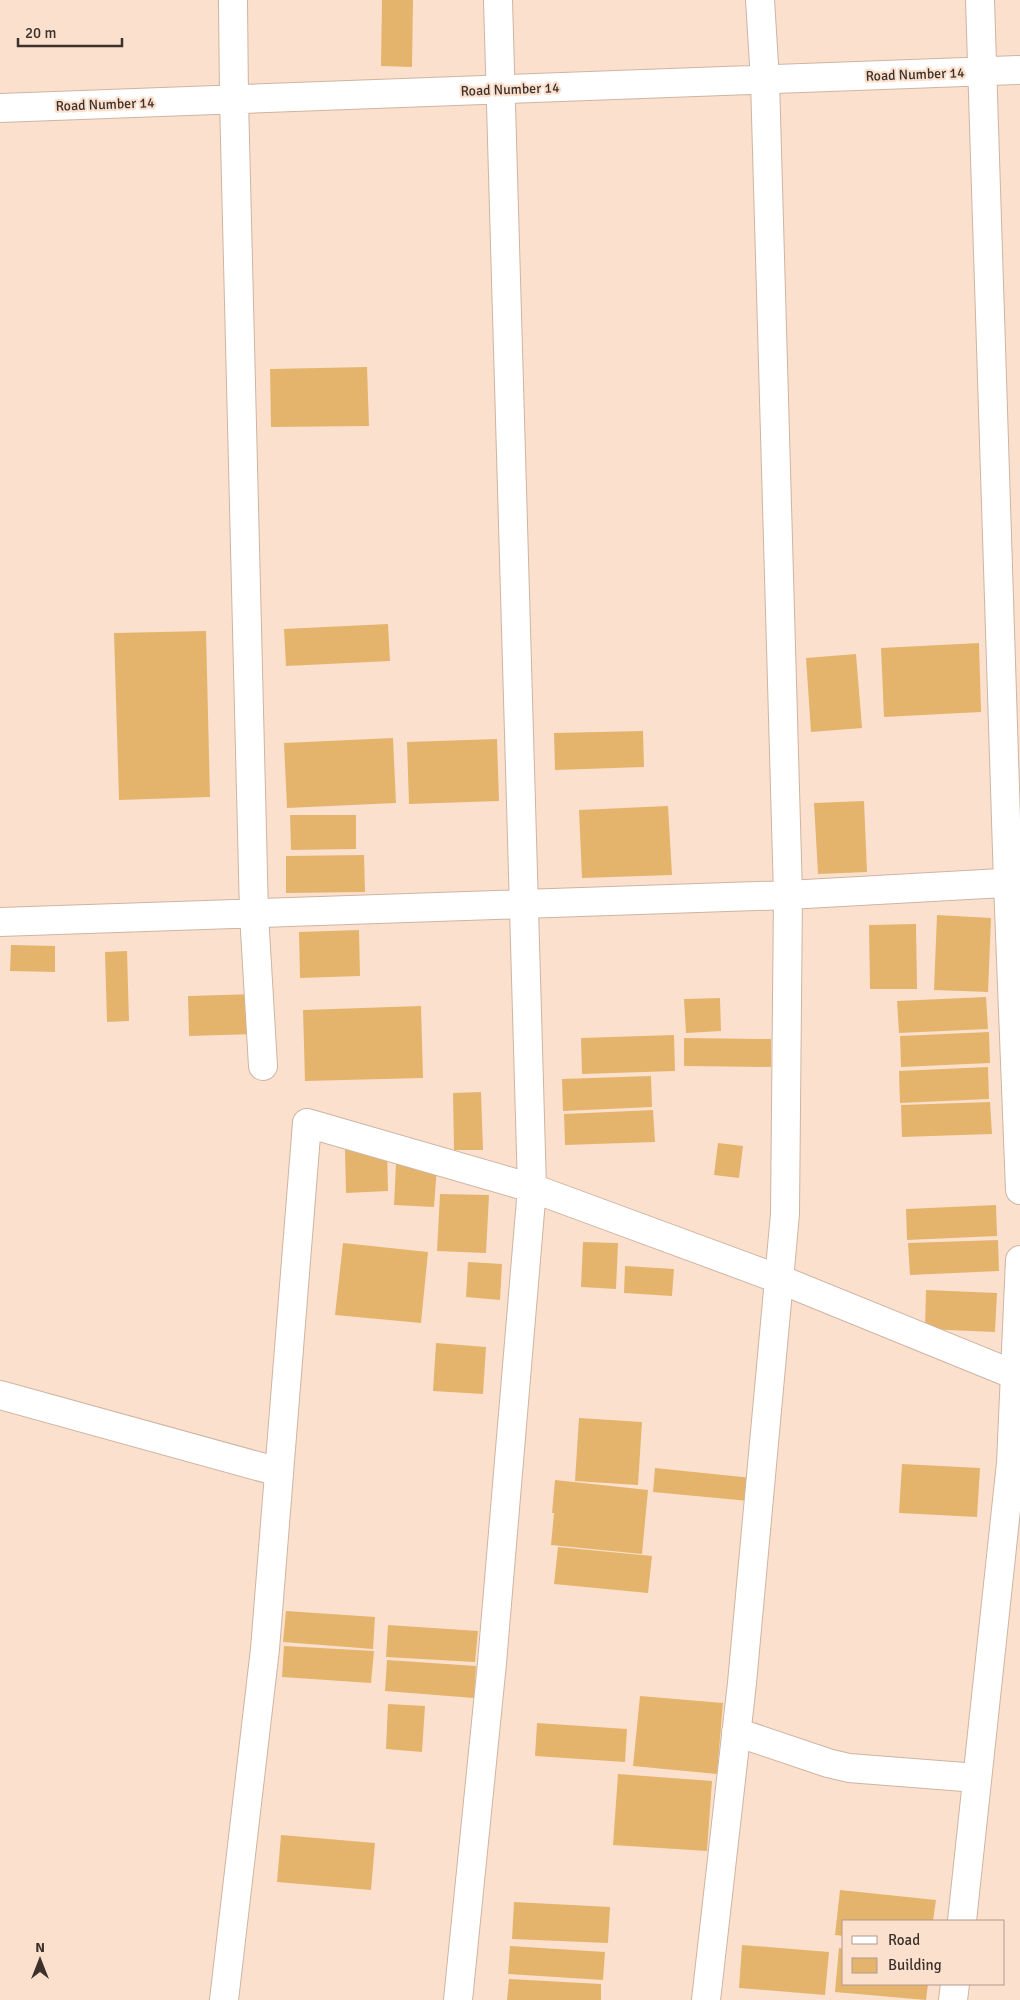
<svg xmlns="http://www.w3.org/2000/svg" width="1020" height="2000" font-family="Signika,sans-serif">
<style>
.building{fill:#e5b46c}
.lines{fill:none;stroke-linecap:round;stroke-linejoin:round}
.minor-casing{stroke:#ceb4a2;stroke-width:30}
.minor{stroke:#fff;stroke-width:28}
.labels{text-anchor:middle;stroke-width:4.5;stroke-linejoin:round;paint-order:stroke}
.street-label{font-size:14px;fill:#3d322b;stroke:#fce0ce}
</style>
<rect width="100%" height="100%" fill="#fce0ce"/>
<path class="building" d="M 382,0 L 413,0 L 412,67 L 381,66 Z
M 367,367 L 369,426 L 271,427 L 270,369 Z
M 388,624 L 390,661 L 286,666 L 284,629 Z
M 206,631 L 210,797 L 119,800 L 114,633 Z
M 979,643 L 981,712 L 884,717 L 881,648 Z
M 856,654 L 862,728 L 811,732 L 806,658 Z
M 643,731 L 644,767 L 555,770 L 554,733 Z
M 393,738 L 396,803 L 287,808 L 284,743 Z
M 497,739 L 499,801 L 409,804 L 407,742 Z
M 864,801 L 867,872 L 818,874 L 814,803 Z
M 668,806 L 672,875 L 582,878 L 579,810 Z
M 290,815 L 356,815 L 356,849 L 291,850 Z
M 364,855 L 365,892 L 286,893 L 286,856 Z
M 937,915 L 991,918 L 988,992 L 934,990 Z
M 916,924 L 917,989 L 870,989 L 869,925 Z
M 359,930 L 360,976 L 300,978 L 299,932 Z
M 11,945 L 55,946 L 55,972 L 10,971 Z
M 127,951 L 129,1021 L 107,1022 L 105,952 Z
M 256,994 L 257,1034 L 189,1036 L 188,996 Z
M 986,997 L 988,1029 L 899,1033 L 897,1001 Z
M 720,998 L 721,1031 L 686,1033 L 684,999 Z
M 421,1006 L 423,1078 L 305,1081 L 303,1010 Z
M 989,1032 L 990,1063 L 901,1067 L 900,1036 Z
M 674,1035 L 675,1071 L 582,1074 L 581,1038 Z
M 684,1038 L 771,1039 L 771,1067 L 684,1066 Z
M 988,1067 L 989,1099 L 900,1103 L 899,1071 Z
M 651,1076 L 652,1107 L 563,1111 L 562,1079 Z
M 481,1092 L 483,1150 L 454,1150 L 453,1093 Z
M 990,1102 L 992,1134 L 902,1137 L 901,1105 Z
M 653,1110 L 655,1142 L 565,1145 L 564,1114 Z
M 718,1143 L 743,1146 L 739,1178 L 714,1175 Z
M 387,1148 L 388,1191 L 346,1193 L 345,1149 Z
M 396,1164 L 437,1166 L 434,1207 L 394,1205 Z
M 440,1194 L 489,1195 L 486,1253 L 437,1251 Z
M 996,1205 L 997,1236 L 907,1240 L 906,1209 Z
M 998,1240 L 999,1271 L 910,1275 L 908,1243 Z
M 583,1242 L 618,1243 L 616,1289 L 581,1287 Z
M 343,1243 L 428,1252 L 421,1323 L 335,1315 Z
M 468,1262 L 502,1264 L 500,1300 L 466,1297 Z
M 625,1266 L 674,1269 L 672,1296 L 624,1293 Z
M 926,1290 L 997,1293 L 995,1332 L 925,1329 Z
M 436,1343 L 486,1347 L 483,1394 L 433,1391 Z
M 579,1418 L 642,1422 L 638,1485 L 575,1481 Z
M 902,1464 L 980,1468 L 977,1517 L 899,1513 Z
M 655,1468 L 752,1478 L 749,1501 L 653,1492 Z
M 555,1480 L 648,1490 L 642,1554 L 551,1545 L 554,1513 L 552,1513 Z
M 558,1547 L 652,1556 L 648,1593 L 554,1584 Z
M 286,1611 L 375,1617 L 373,1649 L 283,1642 Z
M 388,1625 L 478,1631 L 475,1662 L 386,1657 Z
M 284,1646 L 374,1651 L 371,1683 L 282,1677 Z
M 387,1660 L 476,1666 L 474,1698 L 385,1691 Z
M 640,1696 L 723,1703 L 717,1774 L 633,1766 Z
M 388,1704 L 425,1706 L 422,1752 L 386,1749 Z
M 537,1723 L 627,1729 L 625,1762 L 535,1756 Z
M 618,1774 L 712,1781 L 707,1851 L 613,1845 Z
M 281,1835 L 375,1843 L 371,1890 L 277,1882 Z
M 840,1890 L 936,1900 L 933,1921 L 844,1921 L 844,1936 L 835,1935 Z
M 514,1902 L 610,1907 L 608,1943 L 512,1939 Z
M 742,1945 L 829,1952 L 825,1995 L 739,1988 Z
M 510,1946 L 605,1952 L 603,1980 L 508,1974 Z
M 839,1948 L 844,1949 L 844,1984 L 928,1984 L 926,2000 L 835,1992 Z
M 509,1979 L 601,1984 L 601,2000 L 507,2000 Z"/>
<g class="lines">
<defs>
<path id="minor" d="M 233,0 L 234,99 L 254,914 L 263,1066
M 980,0 L 1008,883 L 1020,1190
M 0,108 L 1020,70
M 0,922 L 788,895 L 1020,882
M 0,1395 L 279,1472
M 736,1732 L 828,1763 L 849,1768 L 977,1778
M 962,1921 L 1011,1463 L 1020,1260
M 224,2000 L 265,1649 L 307,1123 L 532,1188 L 779,1279 L 1020,1377
M 458,2000 L 492,1663 L 532,1188 L 498,0
M 706,2000 L 742,1683 L 785,1214 L 788,895 L 765,80 L 760,0
M 953,2000 L 955,1984"/>
</defs>
<use href="#minor" class="minor-casing"/>
<use href="#minor" class="minor"/>
</g>
<g class="labels">
<g class="street-label">
<text transform="translate(915 74) rotate(-2)" y="5">Road Number 14</text>
<text transform="translate(510 89) rotate(-2)" y="5">Road Number 14</text>
<text transform="translate(105 104) rotate(-2)" y="5">Road Number 14</text>
</g>
</g>
<rect x="842" y="1920" width="162" height="65" fill="#fce0ce" stroke="#b09a8d"/>
<rect x="852" y="1936" width="25" height="8" fill="#ffffff" stroke="#b09a8d"/>
<text x="888" y="1945" font-size="15" fill="#3d322b">Road</text>
<rect x="852" y="1958" width="25" height="15" fill="#e5b46c" stroke="#b09a8d"/>
<text x="888" y="1970" font-size="15" fill="#3d322b">Building</text>
<g transform="translate(40 1960)" stroke="#fce0ce" stroke-width="4" paint-order="stroke">
<path d="M0-4L9 19L0 12L-9 19Z" fill="#3d322b"/>
<text y="-8" font-size="14" font-weight="bold" text-anchor="middle" fill="#3d322b">N</text>
</g>
<path d="M18 38v8h104v-8" fill="none" stroke="#3d322b" stroke-width="2.5"/>
<text x="25" y="38" font-size="15" fill="#3d322b" stroke="#fce0ce" stroke-width="4" paint-order="stroke">20 m</text>
</svg>
